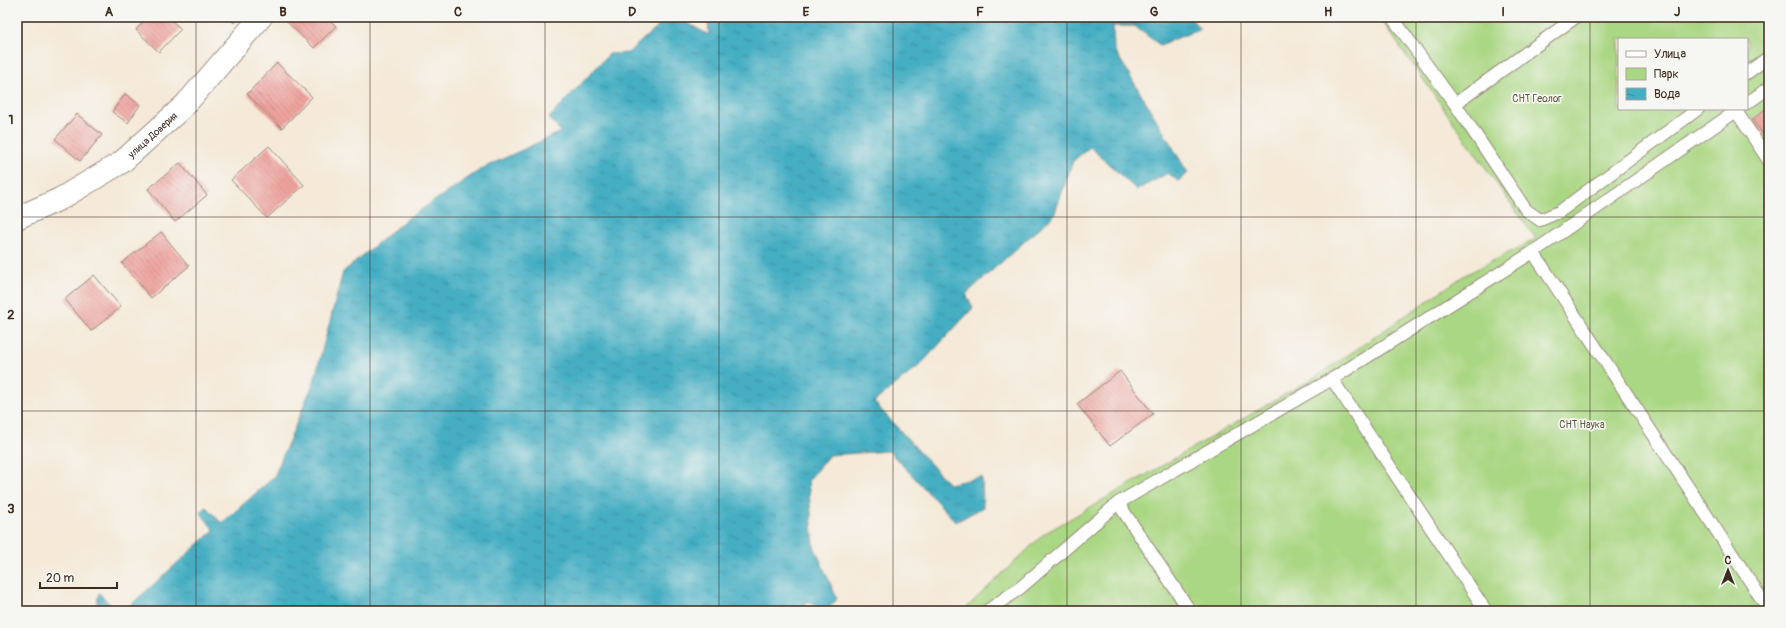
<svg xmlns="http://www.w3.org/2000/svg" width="1786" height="628" font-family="Pangolin,sans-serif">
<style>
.green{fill:#aad783;stroke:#728050;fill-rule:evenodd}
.water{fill:url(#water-ripples);stroke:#406c70}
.building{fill:url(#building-back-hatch)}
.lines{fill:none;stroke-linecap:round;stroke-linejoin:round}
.lane-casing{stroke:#988a7b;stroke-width:14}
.street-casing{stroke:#988a7b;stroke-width:24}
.lane{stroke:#fff;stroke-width:12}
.street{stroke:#fff;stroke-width:22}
.grid{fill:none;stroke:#3b2a1e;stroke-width:1;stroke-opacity:0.55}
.labels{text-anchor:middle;stroke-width:3.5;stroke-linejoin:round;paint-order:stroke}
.park-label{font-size:10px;fill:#575537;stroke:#f6f6f2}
.street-label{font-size:10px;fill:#3b2a1e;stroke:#f6f6f2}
.neatline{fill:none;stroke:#3b2a1e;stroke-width:1.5}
.grid-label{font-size:13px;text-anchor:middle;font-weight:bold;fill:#3b2a1e}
</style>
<defs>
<pattern id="water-ripples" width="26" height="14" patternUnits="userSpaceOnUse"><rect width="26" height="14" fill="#44aec3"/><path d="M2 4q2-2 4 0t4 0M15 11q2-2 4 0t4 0" fill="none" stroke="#3a8e9e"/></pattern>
<pattern id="building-back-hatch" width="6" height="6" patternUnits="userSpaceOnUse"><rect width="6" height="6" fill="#efa39e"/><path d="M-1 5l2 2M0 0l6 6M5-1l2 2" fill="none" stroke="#c38580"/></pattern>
</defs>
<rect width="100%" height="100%" fill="#f6f6f2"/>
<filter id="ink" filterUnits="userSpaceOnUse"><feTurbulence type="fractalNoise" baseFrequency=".025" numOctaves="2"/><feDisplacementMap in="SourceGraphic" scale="8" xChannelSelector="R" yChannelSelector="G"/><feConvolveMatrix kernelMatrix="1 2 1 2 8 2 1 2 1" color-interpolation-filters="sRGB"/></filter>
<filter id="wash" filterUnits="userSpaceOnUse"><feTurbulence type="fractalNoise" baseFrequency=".012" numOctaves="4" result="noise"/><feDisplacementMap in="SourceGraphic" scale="16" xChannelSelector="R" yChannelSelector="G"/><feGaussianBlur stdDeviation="0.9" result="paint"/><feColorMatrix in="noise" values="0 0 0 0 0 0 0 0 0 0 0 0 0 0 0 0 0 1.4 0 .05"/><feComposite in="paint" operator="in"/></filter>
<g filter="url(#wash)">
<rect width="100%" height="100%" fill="#f5e9d8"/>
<path class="green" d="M 1379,17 L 1769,17 L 1769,611 L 963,611 L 1044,534 L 1319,375 L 1465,275 L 1536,239 ZM 1619,39 L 1747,39 L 1747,109 L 1619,109 Z"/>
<path class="water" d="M 668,17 L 676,17 L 709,35 L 708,17 L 1190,17 L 1200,29 L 1160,45 L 1134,26 L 1113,26 L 1114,49 L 1188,173 L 1178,181 L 1168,173 L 1137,190 L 1090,147 L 1073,161 L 1054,215 L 966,294 L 973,308 L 920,365 L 874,402 L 949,484 L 982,477 L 983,507 L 956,522 L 889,451 L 829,455 L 808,481 L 814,546 L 837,599 L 826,611 L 807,601 L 802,611 L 124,611 L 214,530 L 200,512 L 206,507 L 222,523 L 274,477 L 314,381 L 343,272 L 404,221 L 483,168 L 561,132 L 549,118 L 609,54 L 628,53 Z
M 99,593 L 116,611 L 95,611 Z"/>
<g id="blocks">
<path class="building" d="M 148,17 L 168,17 L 181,29 L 159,52 L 136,30 Z
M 228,17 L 240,17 L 234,23 Z
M 282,17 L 326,17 L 336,26 L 314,48 Z
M 1761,17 L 1769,17 L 1769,27 Z
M 277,63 L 312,97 L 282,128 L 247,94 Z
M 125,94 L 140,105 L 128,123 L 112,112 Z
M 1769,106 L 1769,141 L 1752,120 Z
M 77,114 L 102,135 L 80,161 L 55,139 Z
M 269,146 L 304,185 L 267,218 L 231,180 Z
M 180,163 L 207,195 L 175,222 L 148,189 Z
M 161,232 L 189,266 L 151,298 L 122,263 Z
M 94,275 L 121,307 L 91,331 L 65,299 Z
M 1120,371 L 1153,414 L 1110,446 L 1077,404 Z"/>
</g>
</g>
<g filter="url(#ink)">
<use href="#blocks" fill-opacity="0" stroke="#988a7b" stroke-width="1"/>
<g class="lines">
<defs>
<path id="lane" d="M 1392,17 L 1455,104 L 1526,210 L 1540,220 L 1559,212 L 1698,109
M 1747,73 L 1769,57
M 1747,103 L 1769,88
M 1455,104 L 1576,17
M 1736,111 L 1769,161
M 1533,252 L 1769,610
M 1332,379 L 1486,611
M 1118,503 L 1190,611
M 987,611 L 1020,588 L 1118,503 L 1332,379 L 1533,252 L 1739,109"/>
<g id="street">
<path id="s1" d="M 17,218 L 60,199 L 122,162 L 185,105 L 261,17"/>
</g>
</defs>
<use href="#lane" class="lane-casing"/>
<use href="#street" class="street-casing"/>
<use href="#lane" class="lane"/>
<use href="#street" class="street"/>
</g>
</g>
<path class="grid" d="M 196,17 L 196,611M 370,17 L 370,611M 545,17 L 545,611M 719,17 L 719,611M 893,17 L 893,611M 1067,17 L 1067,611M 1241,17 L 1241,611M 1416,17 L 1416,611M 1590,17 L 1590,611M 17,217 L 1769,217M 17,411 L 1769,411"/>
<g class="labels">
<g class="park-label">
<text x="1537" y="102">СНТ Геолог</text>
<text x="1582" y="428">СНТ Наука</text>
</g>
<g class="street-label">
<text dy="4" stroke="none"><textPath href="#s1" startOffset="160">улица Доверия</textPath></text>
</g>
</g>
<rect width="1786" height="628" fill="none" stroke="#f6f6f2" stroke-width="44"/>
<rect x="1618" y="38" width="130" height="72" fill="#f6f6f2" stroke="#aba49d"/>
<rect x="1626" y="51" width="20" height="6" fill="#ffffff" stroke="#aba49d"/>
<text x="1654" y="58" font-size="12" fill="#3b2a1e">Улица</text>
<rect x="1626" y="68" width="20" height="12" fill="#aad783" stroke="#aba49d"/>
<text x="1654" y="78" font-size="12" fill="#3b2a1e">Парк</text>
<rect x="1626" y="88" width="20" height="12" fill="url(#water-ripples)" stroke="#aba49d"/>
<text x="1654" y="98" font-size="12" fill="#3b2a1e">Вода</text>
<g transform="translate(1728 570)" stroke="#f6f6f2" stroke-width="3" paint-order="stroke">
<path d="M0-3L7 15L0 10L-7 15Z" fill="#3b2a1e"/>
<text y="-6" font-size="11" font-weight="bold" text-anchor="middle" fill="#3b2a1e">С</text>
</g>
<path d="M40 582v6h77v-6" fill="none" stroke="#3b2a1e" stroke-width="2"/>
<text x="46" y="582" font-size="12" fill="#3b2a1e" stroke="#f6f6f2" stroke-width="3" paint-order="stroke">20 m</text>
<rect x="22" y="22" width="1742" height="584" class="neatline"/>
<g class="grid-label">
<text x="109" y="16">A</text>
<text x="283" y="16">B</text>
<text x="458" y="16">C</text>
<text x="632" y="16">D</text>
<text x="806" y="16">E</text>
<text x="980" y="16">F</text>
<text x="1154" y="16">G</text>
<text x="1328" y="16">H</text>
<text x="1503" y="16">I</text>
<text x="1677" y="16">J</text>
<text x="11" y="124">1</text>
<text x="11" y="319">2</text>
<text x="11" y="513">3</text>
</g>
</svg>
